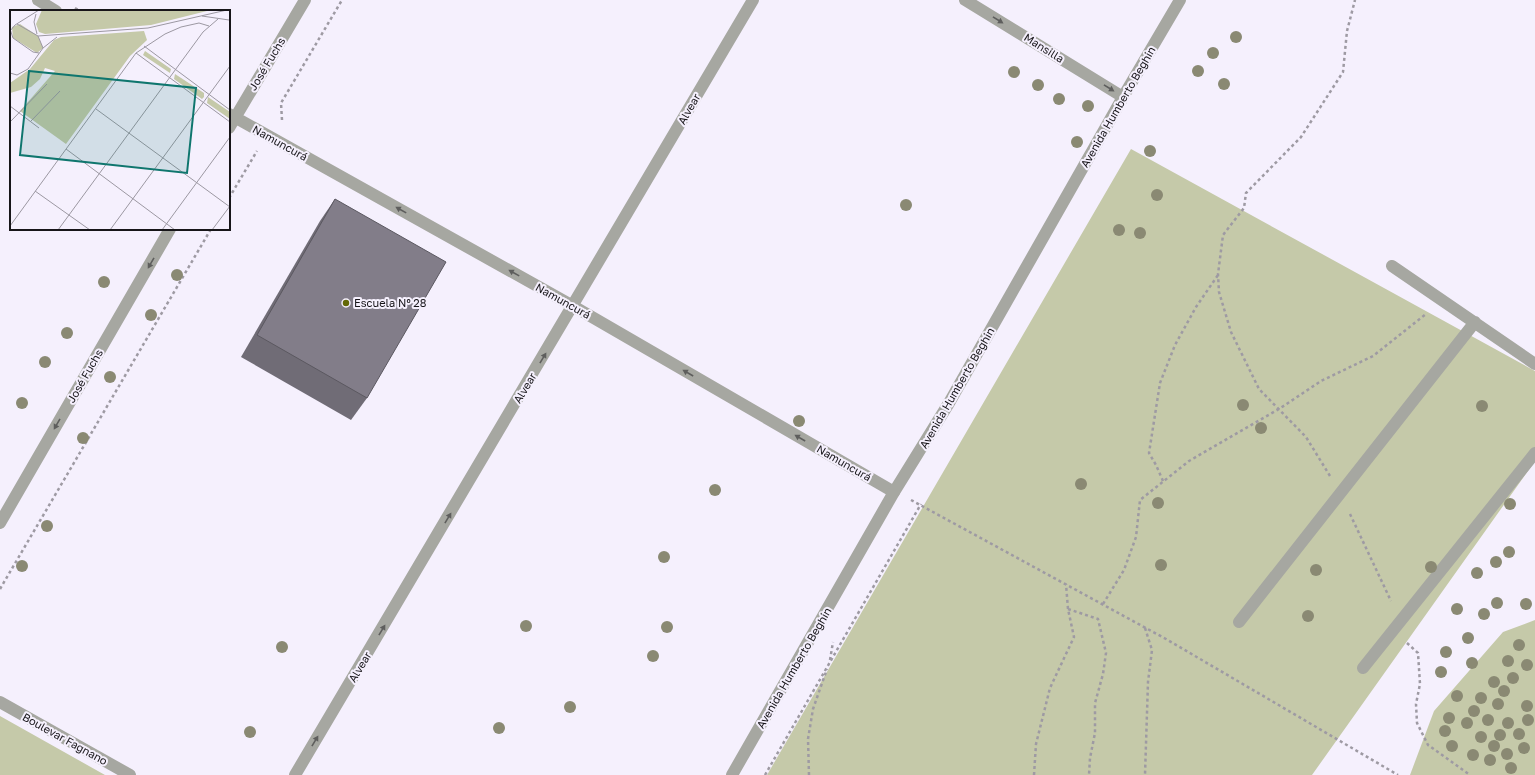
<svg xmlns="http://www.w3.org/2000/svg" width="1535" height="775" font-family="'Golos Text',sans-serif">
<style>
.green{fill:#c5c9a9}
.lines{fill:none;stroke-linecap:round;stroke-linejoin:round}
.path{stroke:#9e9aa3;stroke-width:2.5;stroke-dasharray:3 3;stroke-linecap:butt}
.minor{stroke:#a6a7a1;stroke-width:12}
.tertiary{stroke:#a6a7a1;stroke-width:12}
.tree{fill:#8a8973}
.wall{fill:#706c76}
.building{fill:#827d89;stroke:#5b5860}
.oneway{fill:#5e5e5d}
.poi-dot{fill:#636807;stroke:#f5f0fd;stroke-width:1.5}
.labels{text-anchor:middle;stroke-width:4;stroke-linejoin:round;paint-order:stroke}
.street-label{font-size:11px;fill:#171519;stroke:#f5f0fd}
.poi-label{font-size:11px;fill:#171519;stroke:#f5f0fd;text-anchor:start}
.inset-road{fill:none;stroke:#9c98a2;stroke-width:1}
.view{fill:#0f766e;fill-opacity:0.15;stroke:#0f766e;stroke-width:2}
.inset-edge{fill:none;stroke:#171519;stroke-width:2}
</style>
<rect width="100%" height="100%" fill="#f5f0fd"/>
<path class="green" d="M 1131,149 L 1535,371 L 1535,461 L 1312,775 L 767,775 Z
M 1535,620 L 1535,775 L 1410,775 L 1434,711 L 1503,632 Z
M 0,716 L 105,775 L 0,775 Z"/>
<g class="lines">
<path class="path" d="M 75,8 L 80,11
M 282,120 L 281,103 L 342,0
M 229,198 L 257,151
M 1330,476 L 1306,437 L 1259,389 L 1231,332 L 1219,292 L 1218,274 L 1223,235 L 1244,208 L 1246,193 L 1301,137 L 1343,72 L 1347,31 L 1355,0
M 1163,481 L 1156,465 L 1149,453 L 1160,383 L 1175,345 L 1196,307 L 1218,275
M 911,500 L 1166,639 L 1398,775
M 1350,514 L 1391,601
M 0,589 L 211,229
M 1103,604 L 1124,570 L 1136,537 L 1140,500 L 1189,461 L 1279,409 L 1321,381 L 1373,356 L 1426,314
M 1068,609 L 1098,619 L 1106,653 L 1103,674 L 1095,703 L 1095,733 L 1090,758 L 1089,775
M 1145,628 L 1152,650 L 1148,682 L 1145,775
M 1407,643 L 1418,653 L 1420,684 L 1416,704 L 1417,723 L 1428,745 L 1470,775
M 830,660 L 833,642
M 765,775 L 921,504
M 809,775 L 808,739 L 813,709 L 827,669
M 1034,775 L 1036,744 L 1050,688 L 1074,637 L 1068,609 L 1066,584"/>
<path class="minor" d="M 38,0 L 56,11
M 965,0 L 1123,97
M 229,114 L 573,306 L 894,492
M 229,128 L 305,0
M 1392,266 L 1535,364
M 0,523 L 170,229
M 1239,622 L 1475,322
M 1363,668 L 1535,453
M 295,775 L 753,0"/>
<path class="tertiary" d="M 0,702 L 130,775
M 732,775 L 894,492 L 949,403 L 1123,97 L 1180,0"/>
</g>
<g class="tree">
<circle cx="1236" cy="37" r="6"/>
<circle cx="1213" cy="53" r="6"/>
<circle cx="1198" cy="71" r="6"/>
<circle cx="1014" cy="72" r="6"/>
<circle cx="1224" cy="84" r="6"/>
<circle cx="1038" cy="85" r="6"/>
<circle cx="1059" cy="99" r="6"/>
<circle cx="1088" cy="106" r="6"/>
<circle cx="1077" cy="142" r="6"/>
<circle cx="1150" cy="151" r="6"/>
<circle cx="1157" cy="195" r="6"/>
<circle cx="906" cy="205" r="6"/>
<circle cx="1119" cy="230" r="6"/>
<circle cx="1140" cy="233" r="6"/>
<circle cx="177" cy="275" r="6"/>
<circle cx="104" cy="282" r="6"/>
<circle cx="151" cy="315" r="6"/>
<circle cx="67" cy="333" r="6"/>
<circle cx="45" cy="362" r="6"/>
<circle cx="110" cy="377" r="6"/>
<circle cx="22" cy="403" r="6"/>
<circle cx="1243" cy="405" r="6"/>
<circle cx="1482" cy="406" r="6"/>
<circle cx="799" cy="421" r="6"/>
<circle cx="1261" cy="428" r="6"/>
<circle cx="83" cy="438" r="6"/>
<circle cx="1081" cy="484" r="6"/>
<circle cx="715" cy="490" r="6"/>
<circle cx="1158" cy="503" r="6"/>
<circle cx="1510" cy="504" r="6"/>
<circle cx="47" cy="526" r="6"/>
<circle cx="1509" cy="552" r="6"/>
<circle cx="664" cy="557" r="6"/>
<circle cx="1496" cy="562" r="6"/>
<circle cx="1161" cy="565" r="6"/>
<circle cx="22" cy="566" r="6"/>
<circle cx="1431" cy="567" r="6"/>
<circle cx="1316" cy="570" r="6"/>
<circle cx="1477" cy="573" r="6"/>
<circle cx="1497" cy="603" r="6"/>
<circle cx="1526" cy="604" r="6"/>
<circle cx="1457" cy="609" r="6"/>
<circle cx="1484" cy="614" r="6"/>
<circle cx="1308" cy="616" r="6"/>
<circle cx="526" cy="626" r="6"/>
<circle cx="667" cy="627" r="6"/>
<circle cx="1468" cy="638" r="6"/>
<circle cx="1519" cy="645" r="6"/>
<circle cx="282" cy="647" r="6"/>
<circle cx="1446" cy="652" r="6"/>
<circle cx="653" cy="656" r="6"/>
<circle cx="1508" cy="661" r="6"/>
<circle cx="1472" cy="663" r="6"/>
<circle cx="1527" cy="665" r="6"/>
<circle cx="1441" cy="672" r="6"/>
<circle cx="1513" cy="678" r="6"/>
<circle cx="1494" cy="682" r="6"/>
<circle cx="1504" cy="691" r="6"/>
<circle cx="1457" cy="696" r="6"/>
<circle cx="1481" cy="698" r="6"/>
<circle cx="1498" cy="704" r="6"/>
<circle cx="1527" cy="706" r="6"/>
<circle cx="570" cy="707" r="6"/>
<circle cx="1474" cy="711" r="6"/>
<circle cx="1449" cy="718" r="6"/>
<circle cx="1488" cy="720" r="6"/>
<circle cx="1528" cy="720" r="6"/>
<circle cx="1467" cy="723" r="6"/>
<circle cx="1508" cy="723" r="6"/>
<circle cx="499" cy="728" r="6"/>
<circle cx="1445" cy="731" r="6"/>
<circle cx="250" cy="732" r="6"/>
<circle cx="1519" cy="734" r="6"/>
<circle cx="1500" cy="735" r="6"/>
<circle cx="1481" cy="737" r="6"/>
<circle cx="1452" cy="746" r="6"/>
<circle cx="1494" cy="746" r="6"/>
<circle cx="1524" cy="748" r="6"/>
<circle cx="1507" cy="754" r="6"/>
<circle cx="1473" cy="755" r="6"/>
<circle cx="1490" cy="760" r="6"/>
<circle cx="1511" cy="768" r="6"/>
</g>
<path class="wall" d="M 335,199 L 367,398 L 351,420 L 241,357 L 320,221 Z"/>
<path class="building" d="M 335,199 L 446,262 L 367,398 L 257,335 Z"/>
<defs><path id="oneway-solid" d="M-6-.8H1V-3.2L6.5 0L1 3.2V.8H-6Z"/></defs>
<g class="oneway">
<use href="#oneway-solid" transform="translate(998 20) rotate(32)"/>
<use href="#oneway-solid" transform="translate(1109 88) rotate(32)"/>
<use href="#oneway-solid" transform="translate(401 210) rotate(-151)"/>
<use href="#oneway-solid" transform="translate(151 263) rotate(120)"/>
<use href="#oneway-solid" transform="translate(514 273) rotate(-151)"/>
<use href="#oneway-solid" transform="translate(543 358) rotate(-59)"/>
<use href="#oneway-solid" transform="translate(688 373) rotate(-150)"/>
<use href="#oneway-solid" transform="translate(57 424) rotate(120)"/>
<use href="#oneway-solid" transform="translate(800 438) rotate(-150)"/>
<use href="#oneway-solid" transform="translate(448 518) rotate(-59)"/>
<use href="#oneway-solid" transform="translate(382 630) rotate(-59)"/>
<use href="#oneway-solid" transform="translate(315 741) rotate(-59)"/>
</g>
<circle class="poi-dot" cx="346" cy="303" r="4"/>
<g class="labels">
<g class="street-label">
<text transform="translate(1044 48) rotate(32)" y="4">Mansilla</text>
<text transform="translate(267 64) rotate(-59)" y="4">José Fuchs</text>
<text transform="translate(1118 107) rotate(-60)" y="4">Avenida Humberto Beghin</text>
<text transform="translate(689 109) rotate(-60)" y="4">Alvear</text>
<text transform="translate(280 143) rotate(29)" y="4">Namuncurá</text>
<text transform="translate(563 301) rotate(29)" y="4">Namuncurá</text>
<text transform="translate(85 376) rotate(-60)" y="4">José Fuchs</text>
<text transform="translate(525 388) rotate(-59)" y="4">Alvear</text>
<text transform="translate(957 388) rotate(-60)" y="4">Avenida Humberto Beghin</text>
<text transform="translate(844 463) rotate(30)" y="4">Namuncurá</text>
<text transform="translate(360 667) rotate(-59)" y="4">Alvear</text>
<text transform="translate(794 668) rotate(-60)" y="4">Avenida Humberto Beghin</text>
<text transform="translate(65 739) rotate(29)" y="4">Boulevar Fagnano</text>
</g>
<g class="poi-label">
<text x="354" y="307">Escuela Nº 28</text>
</g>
</g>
<g transform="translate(10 10)">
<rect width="220" height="220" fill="#f5f0fd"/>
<path d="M 32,0 L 201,0 L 141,15 L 35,24 L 29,22 L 26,14 ZM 10,14 L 28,26 L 33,38 L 27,43 L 3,28 L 2,17 ZM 134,21 L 137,30 L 120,46 L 56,134 L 10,101 L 45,61 L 35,58 L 30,69 L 21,77 L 0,83 L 0,73 L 20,59 L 44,30 L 51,27 ZM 135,41 L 161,59 L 160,63 L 133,45 ZM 165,64 L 194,83 L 194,87 L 192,89 L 164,69 ZM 198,87 L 220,102 L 220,109 L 197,93 Z" fill="#c5c9a9"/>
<path class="inset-road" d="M 26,4 L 24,12 L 27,24M 192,6 L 219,10M 7,14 L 28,26 L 33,38M 0,19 L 3,28 L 23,42 L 29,43M 0,21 L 5,15 L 29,0M 28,26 L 138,18 L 217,0M 134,36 L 220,100M 126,43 L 220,112M 0,63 L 7,65 L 18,59 L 33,38 L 47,27M 0,96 L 29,118M 86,99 L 220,197M 21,111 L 50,81M 0,112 L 37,74M 56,139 L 165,220M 25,181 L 80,220M 0,216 L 126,43 L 155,24 L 171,17 L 189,13 L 199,16M 48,220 L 193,22 L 208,9M 100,220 L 220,56M 152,220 L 220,127M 202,220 L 220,196"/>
<path class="view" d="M 19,61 L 186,78 L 177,163 L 10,145 Z"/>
<rect width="220" height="220" class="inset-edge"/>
</g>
</svg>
